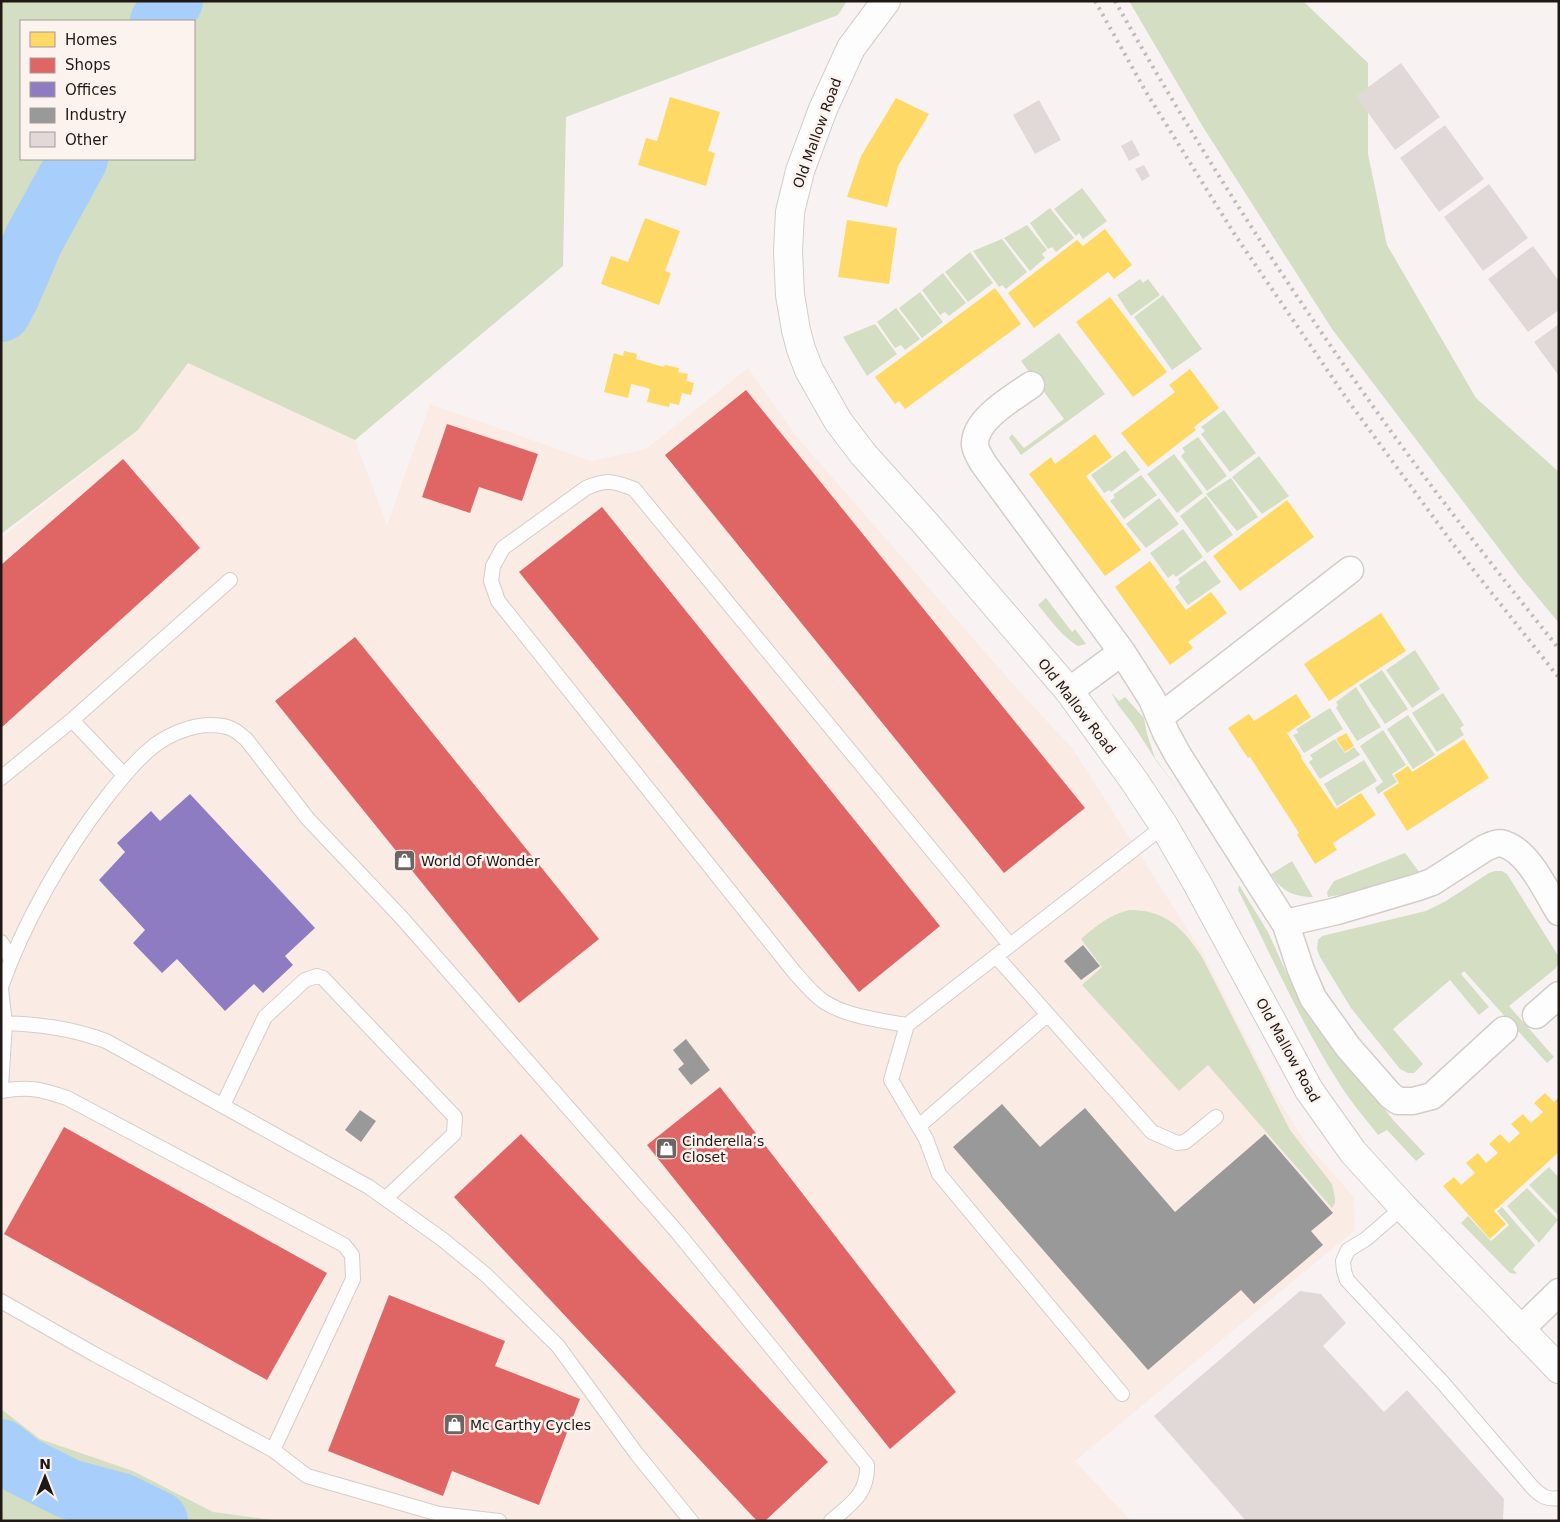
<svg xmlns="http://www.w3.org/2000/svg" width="1560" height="1522" font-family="'DejaVu Sans',sans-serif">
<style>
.industrial{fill:#fbebe5}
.green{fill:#d3dec2;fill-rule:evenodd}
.homes{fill:#ffd966}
.shops{fill:#e06666}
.offices{fill:#8e7cc3}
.industry{fill:#999}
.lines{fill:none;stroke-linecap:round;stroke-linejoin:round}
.river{stroke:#a8cffb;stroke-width:60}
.building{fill:#e1d9d8}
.service-casing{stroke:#d3cdca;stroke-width:16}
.minor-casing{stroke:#d3cdca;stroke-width:29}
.tertiary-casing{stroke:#d3cdca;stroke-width:30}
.service{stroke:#fefdfd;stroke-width:14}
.minor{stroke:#fefdfd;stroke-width:26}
.tertiary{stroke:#fefdfd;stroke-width:28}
.rail{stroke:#bfbdbc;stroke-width:4;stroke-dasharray:2.5 5;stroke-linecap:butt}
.labels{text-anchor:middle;stroke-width:5;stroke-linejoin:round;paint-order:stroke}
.street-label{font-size:14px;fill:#201814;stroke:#fcf2ee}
.poi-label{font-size:14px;fill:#201814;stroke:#fcf2ee;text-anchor:start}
</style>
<rect width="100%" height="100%" fill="#f8f3f2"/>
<path class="industrial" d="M 188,363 L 355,440 L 387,525 L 430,404 L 591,461 L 646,449 L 748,368 L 797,437 L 1019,691 L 1073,749 L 1202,952 L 1272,1089 L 1305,1142 L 1354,1197 L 1355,1230 L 1075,1461 L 1131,1521 L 281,1521 L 213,1512 L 133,1471 L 40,1439 L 1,1409 L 1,538 L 138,430 Z"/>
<path class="green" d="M 1,1 L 847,1 L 838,15 L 566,117 L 563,266 L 355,440 L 188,363 L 138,430 L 1,534 ZM 21,21 L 194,21 L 194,159 L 21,159 Z
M 1129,1 L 1303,1 L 1368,63 L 1368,154 L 1387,245 L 1476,398 L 1559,472 L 1559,623 L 1519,575 L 1332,329 L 1203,127 Z
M 1082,188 L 1107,221 L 1083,239 L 1079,233 L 1076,236 L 1054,209 Z
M 1050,208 L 1074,238 L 1056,252 L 1052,247 L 1048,249 L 1030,223 Z
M 1027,225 L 1047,250 L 1042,254 L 1045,258 L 1030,271 L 1004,238 Z
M 1002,239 L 1027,272 L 1006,289 L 1002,285 L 999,287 L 973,251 Z
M 970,252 L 993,283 L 968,302 L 945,272 Z
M 943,273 L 966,303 L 949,316 L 945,312 L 940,315 L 922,290 Z
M 1140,279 L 1143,283 L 1148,279 L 1160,295 L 1131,316 L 1117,295 Z
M 920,292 L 943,322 L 922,338 L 899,308 Z
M 1163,295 L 1202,349 L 1172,370 L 1134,317 Z
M 896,308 L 920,339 L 905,350 L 901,345 L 895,348 L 877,322 Z
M 875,324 L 897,354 L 867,376 L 843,337 Z
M 1059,333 L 1105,394 L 1021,455 L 1009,438 L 1012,434 L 1024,448 L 1064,419 L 1021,361 Z
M 1224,410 L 1256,453 L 1230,472 L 1201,434 L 1205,431 L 1201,427 Z
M 1198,437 L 1227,476 L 1207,491 L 1181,456 L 1185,452 L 1182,448 Z
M 1125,450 L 1140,470 L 1111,492 L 1109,490 L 1104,493 L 1091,475 Z
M 1174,454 L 1203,493 L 1177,513 L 1147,474 Z
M 1259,456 L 1289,496 L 1262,514 L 1232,477 Z
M 1141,475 L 1157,495 L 1124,519 L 1110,501 L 1115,497 L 1113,495 Z
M 1231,478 L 1258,517 L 1237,531 L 1206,494 Z
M 1206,496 L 1233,535 L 1207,553 L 1180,516 Z
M 1159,498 L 1179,524 L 1146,548 L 1126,524 Z
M 1183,529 L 1203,557 L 1176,577 L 1173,574 L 1168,578 L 1150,553 Z
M 1205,560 L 1221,582 L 1188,605 L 1175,587 L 1180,583 L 1178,579 Z
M 1046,598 L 1072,632 L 1075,629 L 1086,644 L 1078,646 C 1061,636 1050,619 1038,605 Z
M 1415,650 L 1440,689 L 1412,708 L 1386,670 Z
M 1382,670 L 1408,709 L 1385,724 L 1359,685 Z
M 1356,687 L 1381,727 L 1357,741 L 1336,708 L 1338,705 L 1336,702 Z
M 1111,692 L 1119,701 L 1125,697 L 1144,718 L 1147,734 L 1155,758 L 1181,794 L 1155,759 L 1132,723 L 1118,705 Z
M 1443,693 L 1464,725 L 1460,728 L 1464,735 L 1437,752 L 1412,713 Z
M 1330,708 L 1343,729 L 1304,753 L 1293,735 L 1298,733 L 1296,729 Z
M 1408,715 L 1435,755 L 1413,769 L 1387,729 Z
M 1383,730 L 1406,765 L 1392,774 L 1397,782 L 1378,794 L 1375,788 L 1383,782 L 1360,746 Z
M 1335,739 L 1345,753 L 1354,747 L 1360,755 L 1320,779 L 1309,762 L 1313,759 L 1310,755 Z
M 1364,760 L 1377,781 L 1337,806 L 1324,784 Z
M 1405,853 L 1420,873 L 1350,893 L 1328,897 L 1327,892 L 1334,881 Z
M 1292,861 L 1313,897 C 1294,897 1281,891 1271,874 Z
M 1495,871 L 1502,871 L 1507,874 L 1559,957 L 1558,964 L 1555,969 L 1509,1006 L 1554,1057 L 1547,1063 L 1464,971 L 1461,974 L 1489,1007 L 1479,1015 L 1450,980 L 1393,1029 L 1423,1064 L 1414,1073 L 1408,1073 L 1400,1069 L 1351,1008 L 1320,957 L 1317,949 L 1318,940 L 1322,936 L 1426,911 L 1446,901 L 1489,873 Z
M 1239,885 L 1268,932 L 1291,983 L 1310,1015 L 1394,1121 L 1425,1154 L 1416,1161 L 1387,1130 L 1378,1135 C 1365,1118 1350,1101 1339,1083 C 1300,1022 1271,954 1238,890 Z
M 1129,910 C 1166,910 1183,928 1202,957 L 1290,1130 L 1332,1184 L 1335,1198 L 1335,1203 L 1332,1208 L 1208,1065 L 1179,1091 L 1082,985 L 1102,967 L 1081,939 C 1096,926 1109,915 1129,910 Z
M 1549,1167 L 1559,1178 L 1559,1216 L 1529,1185 Z
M 1527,1188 L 1558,1220 L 1539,1243 L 1507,1206 Z
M 1502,1207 L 1535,1245 L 1513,1269 L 1517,1274 L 1510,1273 L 1461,1223 L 1468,1216 L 1491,1241 L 1509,1225 L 1497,1211 Z
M 1,1409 L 40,1439 L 133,1471 L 213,1512 L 281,1521 L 1,1521 Z"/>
<path class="homes" d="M 670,97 L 720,112 L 708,151 L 715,153 L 706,186 L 638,165 L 646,138 L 657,141 Z
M 896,98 L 929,114 L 898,166 L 887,207 L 847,197 L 861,156 Z
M 645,218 L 680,231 L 665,271 L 671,273 L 659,305 L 601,284 L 611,256 L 628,262 Z
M 847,220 L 897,228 L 889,284 L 838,277 Z
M 1105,229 L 1132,265 L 1114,279 L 1108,272 L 1034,328 L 1008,293 L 1077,240 L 1083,246 Z
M 995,288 L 1021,324 L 905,409 L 899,401 L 895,404 L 875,377 Z
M 1110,297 L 1167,372 L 1133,397 L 1076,322 Z
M 624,351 L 637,354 L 636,359 L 664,367 L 665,365 L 679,368 L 678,372 L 688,374 L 686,381 L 694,383 L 691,395 L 682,393 L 679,405 L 670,403 L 669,407 L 647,402 L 650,389 L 644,387 L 631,384 L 628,398 L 604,392 L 614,353 L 623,356 Z
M 1190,369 L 1219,408 L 1194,427 L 1196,430 L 1148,467 L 1121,433 L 1175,392 L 1169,385 Z
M 1095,434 L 1112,457 L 1086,476 L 1141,550 L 1105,576 L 1029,474 L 1051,457 L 1055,464 Z
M 1287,500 L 1314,537 L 1240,591 L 1213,556 Z
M 1150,561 L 1186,610 L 1211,592 L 1227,613 L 1188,642 L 1193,648 L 1170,665 L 1115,587 Z
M 1381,613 L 1406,651 L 1329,701 L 1304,664 Z
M 1296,694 L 1311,717 L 1287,733 L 1302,757 L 1301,758 L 1336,809 L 1361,793 L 1376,815 L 1333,843 L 1337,850 L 1315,864 L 1297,835 L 1299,833 L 1250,757 L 1248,758 L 1228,728 L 1249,714 L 1254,721 Z
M 1346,733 L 1354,746 L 1345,752 L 1336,739 Z
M 1464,739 L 1489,778 L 1407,831 L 1383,793 L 1399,783 L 1394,775 L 1408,766 L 1412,772 Z
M 1545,1093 L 1554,1102 L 1559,1097 L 1559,1152 L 1494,1211 L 1506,1224 L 1490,1239 L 1443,1186 L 1454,1177 L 1461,1185 L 1475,1173 L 1466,1163 L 1478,1153 L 1486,1163 L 1498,1153 L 1489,1144 L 1500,1134 L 1509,1143 L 1520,1133 L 1511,1124 L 1523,1114 L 1531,1123 L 1543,1112 L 1534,1103 Z"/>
<path class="shops" d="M 746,390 L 1085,808 L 1004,873 L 665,455 Z
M 447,424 L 538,454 L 522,501 L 479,487 L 470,513 L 422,497 Z
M 123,459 L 200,548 L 1,728 L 1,565 Z
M 602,507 L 940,926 L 859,992 L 519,572 Z
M 355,637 L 599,939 L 519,1003 L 275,701 Z
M 720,1087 L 956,1392 L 890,1449 L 647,1145 Z
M 64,1127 L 327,1273 L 267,1380 L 4,1234 Z
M 521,1134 L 828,1462 L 765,1521 L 757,1521 L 454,1197 Z
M 389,1295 L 505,1341 L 495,1366 L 580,1399 L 539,1505 L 452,1471 L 443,1496 L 328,1451 Z"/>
<path class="offices" d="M 190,794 L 315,928 L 285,956 L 293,965 L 263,993 L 254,984 L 225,1011 L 177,959 L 162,973 L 133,943 L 145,930 L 99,880 L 125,852 L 117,843 L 151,811 L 160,821 Z"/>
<path class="industry" d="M 1083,945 L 1100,966 L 1081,980 L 1064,961 Z
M 686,1039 L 710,1070 L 691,1085 L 678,1069 L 684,1064 L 673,1050 Z
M 1002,1104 L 1040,1147 L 1085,1108 L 1175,1212 L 1265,1134 L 1333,1213 L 1311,1231 L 1323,1245 L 1254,1304 L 1241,1290 L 1148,1370 L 953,1147 Z
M 360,1110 L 376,1121 L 361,1142 L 345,1130 Z"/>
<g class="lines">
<path class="river" d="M 160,21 L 173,1
M 1,312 L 10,295 L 34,239 L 78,159
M 1,1449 L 23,1466 L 69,1489 L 121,1503 L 158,1521"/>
</g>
<path class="building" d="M 1401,63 L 1440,117 L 1395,150 L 1356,96 Z
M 1039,100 L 1061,140 L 1035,154 L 1013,115 Z
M 1445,125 L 1484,179 L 1439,212 L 1400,158 Z
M 1132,140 L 1140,155 L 1129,161 L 1121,146 Z
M 1144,165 L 1150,176 L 1142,181 L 1135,169 Z
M 1489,184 L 1528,238 L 1483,271 L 1444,217 Z
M 1533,246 L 1559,281 L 1559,310 L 1528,332 L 1488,279 Z
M 1559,324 L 1559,376 L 1534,342 Z
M 1300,1291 L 1321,1294 L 1346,1323 L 1323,1346 L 1384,1412 L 1407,1390 L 1504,1499 L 1503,1521 L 1246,1521 L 1154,1416 Z"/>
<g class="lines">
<defs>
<path id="service" d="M 72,720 L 124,775
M 1,778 L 72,720 L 230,580
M 1,942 L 11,959
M 996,956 L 1152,1132 L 1177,1143 L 1185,1142 L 1216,1117
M 1,987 C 24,922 64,852 106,798 C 121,779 136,760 155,745 C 170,734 190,726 208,725 C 216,725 226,725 234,730 C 238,732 242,736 246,739 L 308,819 L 401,917 L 678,1233 L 867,1465 C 868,1494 851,1504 831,1521
M 1,989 L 5,1023 L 1,1087
M 1,1023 C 38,1024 71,1028 106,1041 L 369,1187 L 442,1239 L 486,1275 L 558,1346 L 636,1453 L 691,1521
M 907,1025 C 880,1020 847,1017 823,1001 C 813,994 804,983 795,973 L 498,601 L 491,581 L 493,566 L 503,548 L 586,488 C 606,479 614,481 634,489 L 1010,945
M 1,1091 C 29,1086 40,1089 67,1098 L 344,1245 L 352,1255 L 353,1279 L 273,1450
M 223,1105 L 265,1017 L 305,980 L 317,976 L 323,978 L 455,1117 L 454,1134 L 386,1198
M 919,1126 L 1047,1015
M 1403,1207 L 1366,1239 L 1348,1250 L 1343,1261 L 1344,1271 L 1347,1280 L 1443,1383 L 1533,1488 C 1541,1496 1547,1500 1559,1498
M 1,1301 L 94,1354 L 273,1450 L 307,1476 L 439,1514 L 499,1521
M 1122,1394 L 939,1174 L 926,1139 L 891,1080 L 907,1025 L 1164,826"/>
<path id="minor" d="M 1031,385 C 1013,398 974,419 975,445 C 976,452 980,457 983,463 L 1122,652
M 1069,691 L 1122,652 L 1152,699 L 1166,733 L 1178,755 L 1286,925 L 1294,921 L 1337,911 L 1418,887 L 1432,882 L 1485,848 C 1492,845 1498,842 1504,844 C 1529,852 1546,891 1559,912
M 1160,717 L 1350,570
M 1286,925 L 1301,970 L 1313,998 L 1348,1047 L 1390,1095 L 1398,1101 L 1413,1101 L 1432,1096 L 1504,1030
M 1536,1015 L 1559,995
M 1520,1330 L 1559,1292"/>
<path id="tertiary" d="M 886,1 L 851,48 L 823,109 L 800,171 L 790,212 L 788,251 L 790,295 L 796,330 L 801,349 L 809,370 L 838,421 L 863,454 L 926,524 L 1069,691 L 1135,782 L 1164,826 L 1197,883 L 1309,1090 L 1353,1152 L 1403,1207 L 1559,1369"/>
</defs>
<use href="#service" class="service-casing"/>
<use href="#minor" class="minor-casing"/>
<use href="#tertiary" class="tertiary-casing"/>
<use href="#service" class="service"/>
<use href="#minor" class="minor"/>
<use href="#tertiary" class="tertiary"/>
<path class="rail" d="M 1095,1 L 1146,92 L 1235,235 L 1349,402 L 1453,544 L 1559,678
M 1115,1 C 1191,136 1275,268 1365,395 C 1426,482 1493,566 1559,649"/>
</g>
<defs>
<symbol id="shop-square" viewBox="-11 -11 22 22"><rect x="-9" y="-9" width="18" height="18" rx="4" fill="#6c6562" stroke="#fcf2ee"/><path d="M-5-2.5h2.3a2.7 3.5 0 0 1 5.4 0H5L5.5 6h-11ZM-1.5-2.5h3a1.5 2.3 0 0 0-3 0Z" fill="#fff"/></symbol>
</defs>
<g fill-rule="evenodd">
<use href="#shop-square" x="392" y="848" width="25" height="25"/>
<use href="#shop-square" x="654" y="1136" width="25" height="25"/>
<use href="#shop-square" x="442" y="1412" width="25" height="25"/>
</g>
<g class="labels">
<g class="street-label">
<text transform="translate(817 133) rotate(-70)" y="5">Old Mallow Road</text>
<text transform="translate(1077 706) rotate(52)" y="5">Old Mallow Road</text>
<text transform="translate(1288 1050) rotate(61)" y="5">Old Mallow Road</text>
</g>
<g class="poi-label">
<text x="421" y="866">World Of Wonder</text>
<text x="682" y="1146">Cinderella’s<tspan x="682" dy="16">Closet</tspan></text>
<text x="470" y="1430">Mc Carthy Cycles</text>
</g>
</g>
<rect width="1560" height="1522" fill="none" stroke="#201814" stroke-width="5"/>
<rect x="20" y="20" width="175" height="140" fill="#fcf2ee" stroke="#a49b97"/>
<rect x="30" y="32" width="25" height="15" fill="#ffd966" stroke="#a49b97"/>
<text x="65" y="45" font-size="15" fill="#201814">Homes</text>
<rect x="30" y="58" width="25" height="15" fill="#e06666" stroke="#a49b97"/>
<text x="65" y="70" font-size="15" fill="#201814">Shops</text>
<rect x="30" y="82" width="25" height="15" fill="#8e7cc3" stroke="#a49b97"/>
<text x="65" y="95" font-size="15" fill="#201814">Offices</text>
<rect x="30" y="108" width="25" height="15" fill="#999999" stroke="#a49b97"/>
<text x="65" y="120" font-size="15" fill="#201814">Industry</text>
<rect x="30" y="132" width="25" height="15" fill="#e1d9d8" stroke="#a49b97"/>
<text x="65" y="145" font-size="15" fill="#201814">Other</text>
<g transform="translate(45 1477)" stroke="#fcf2ee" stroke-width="4" paint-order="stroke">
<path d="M0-4L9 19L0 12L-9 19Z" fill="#201814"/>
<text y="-8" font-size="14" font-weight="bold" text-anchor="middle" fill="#201814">N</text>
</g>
</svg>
